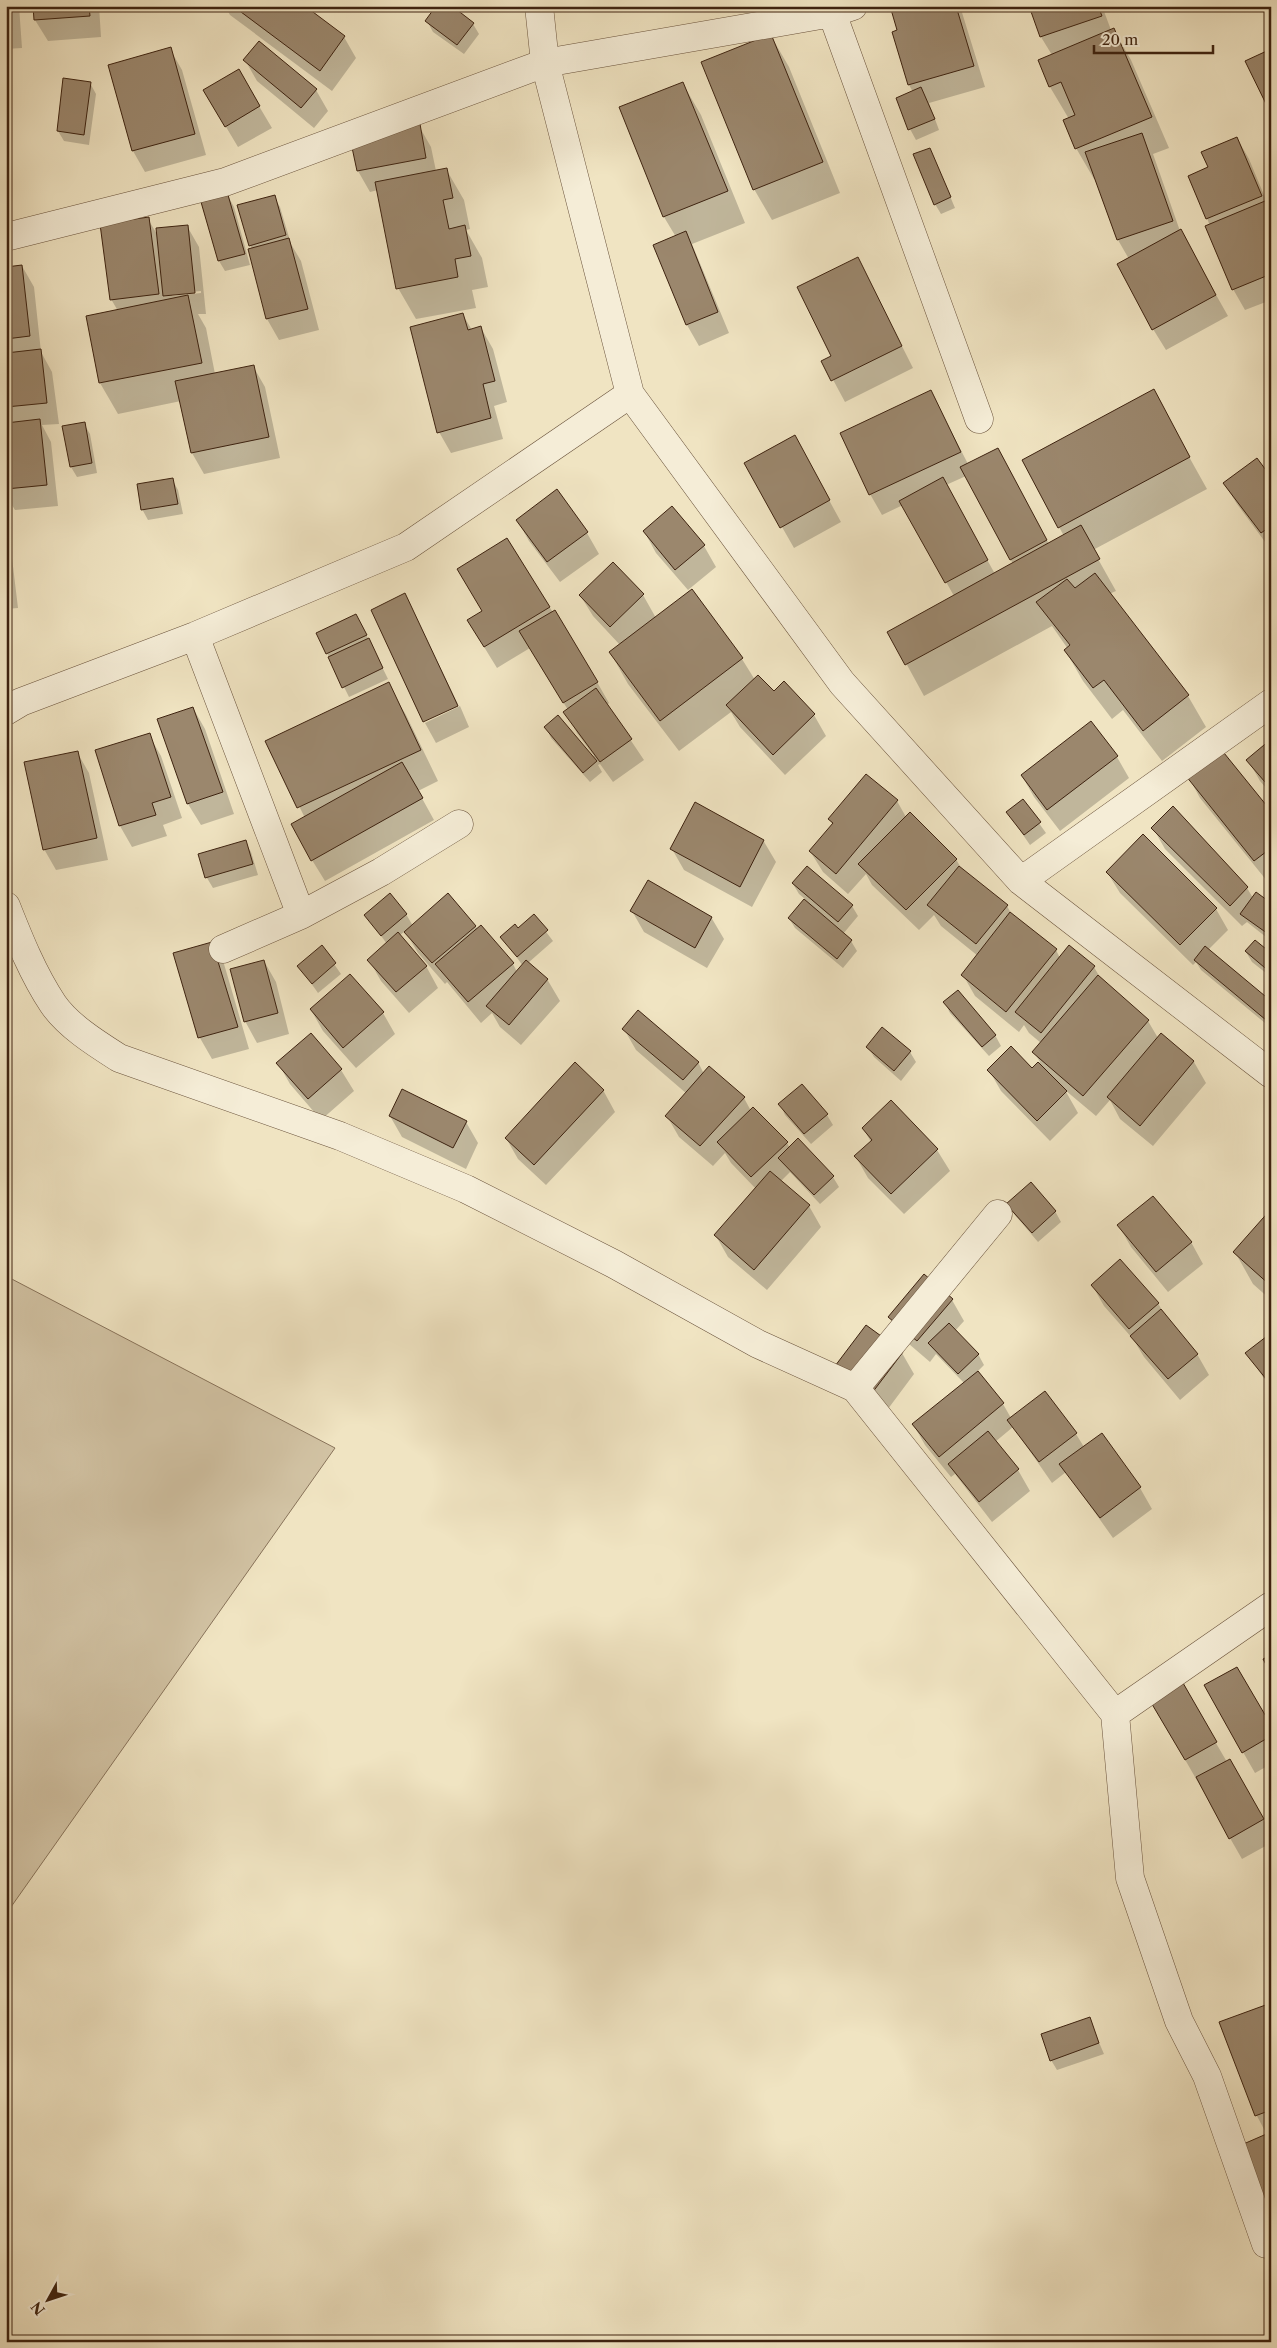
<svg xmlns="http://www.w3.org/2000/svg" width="1277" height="2348" font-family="'Libre Caslon Text',serif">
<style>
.green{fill:#d2c3a4;stroke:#88735a}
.shadow{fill:#0003;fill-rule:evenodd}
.building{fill:#9b876d;stroke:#3e2310}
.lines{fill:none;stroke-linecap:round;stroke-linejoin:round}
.street-casing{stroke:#6a533c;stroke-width:29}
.street{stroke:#f5edd7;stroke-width:28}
</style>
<rect width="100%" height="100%" fill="#f0e4c2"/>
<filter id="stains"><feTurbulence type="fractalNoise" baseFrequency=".004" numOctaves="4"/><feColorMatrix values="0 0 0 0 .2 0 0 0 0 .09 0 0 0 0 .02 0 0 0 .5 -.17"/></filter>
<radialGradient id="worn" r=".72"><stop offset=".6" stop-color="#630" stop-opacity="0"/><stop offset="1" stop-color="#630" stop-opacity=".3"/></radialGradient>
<path class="green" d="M 6,1276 L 335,1448 L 6,1914 Z"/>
<path class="shadow" d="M 6,6 L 19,6 L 22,48 L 6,49 Z
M 34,6 L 99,6 L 101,37 L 48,41 L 35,20 Z
M 225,6 L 302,6 L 344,37 L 356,58 L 332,91 L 230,15 Z
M 892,6 L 960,6 L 985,87 L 929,103 L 939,130 L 916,140 L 910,129 L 913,92 L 909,85 Z
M 1030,6 L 1102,6 L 1111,30 L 1113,29 L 1131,60 L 1169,148 L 1153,154 L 1180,231 L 1228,316 L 1166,350 L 1153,329 L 1129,259 L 1118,240 L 1096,178 L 1094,179 L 1076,148 L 1069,119 L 1050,87 L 1040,60 L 1052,55 L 1041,37 Z
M 427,21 L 473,24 L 479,34 L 464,54 L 433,32 Z
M 771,36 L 789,67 L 840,193 L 772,220 L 754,189 Z
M 170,49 L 182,70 L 206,155 L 145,172 L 133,151 Z
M 245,60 L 316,90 L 328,111 L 314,128 L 257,81 Z
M 238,71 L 272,128 L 238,147 L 204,90 Z
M 90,83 L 96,94 L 89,145 L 64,141 L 58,131 Z
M 683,84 L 701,115 L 745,223 L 692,244 L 729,333 L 699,346 L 687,325 L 655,245 L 676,237 L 664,217 L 620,108 Z
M 419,126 L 431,147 L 436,171 L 446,169 L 464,200 L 470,229 L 466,230 L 482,258 L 488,287 L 472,290 L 476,308 L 416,319 L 398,288 L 378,190 L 370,192 L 358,171 Z
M 1237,138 L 1249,159 L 1271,212 L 1271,300 L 1245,310 L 1233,289 L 1207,218 L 1210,168 Z
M 930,149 L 955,208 L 941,214 L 935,204 Z
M 228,196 L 234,207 L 250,265 L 225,271 L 219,261 L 203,203 Z
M 274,197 L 280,207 L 291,244 L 301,261 L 319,330 L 279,340 L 267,319 L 250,250 L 252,249 L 250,245 Z
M 148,219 L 158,236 L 187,226 L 199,247 L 206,314 L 198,314 L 206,328 L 215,374 L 253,366 L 265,387 L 280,458 L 204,474 L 192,453 L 181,401 L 118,414 L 100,383 L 118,311 L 111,299 ZM 201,291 L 201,293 L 172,296 L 172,294 Z
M 858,259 L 913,368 L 845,402 L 823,361 L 833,356 Z
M 22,266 L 34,287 L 41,352 L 52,372 L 59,424 L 42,425 L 51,442 L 58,506 L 15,510 L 6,495 L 6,268 Z
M 463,315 L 472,330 L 481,328 L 493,349 L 507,402 L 494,406 L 503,439 L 451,453 L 439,432 Z
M 931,392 L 968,464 L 1009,470 L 1049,544 L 1064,536 L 1059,527 L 1169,421 L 1207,489 L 1093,550 L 1116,591 L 1109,594 L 1188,696 L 1206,727 L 1162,761 L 1123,710 L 1112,719 L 1083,681 L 1065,650 L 1068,649 L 1052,626 L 924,696 L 889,632 L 954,596 L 903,505 L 882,515 L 870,494 ZM 966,476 L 1013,564 L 995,574 L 946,485 Z
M 84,424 L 90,434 L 97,473 L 77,477 L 71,467 Z
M 806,458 L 841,522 L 794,548 L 746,464 Z
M 172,479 L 178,490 L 183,514 L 148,520 L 142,509 Z
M 1271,479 L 1271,550 L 1237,504 L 1224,483 Z
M 517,520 L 587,533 L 599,554 L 560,582 L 529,541 Z
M 644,531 L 704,546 L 716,567 L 688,590 L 656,553 Z
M 507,540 L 597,682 L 609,703 L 607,705 L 644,760 L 613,782 L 600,764 L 598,765 L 602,772 L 590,782 L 551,738 L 546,727 L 592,757 L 594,756 L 577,733 L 565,712 L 568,710 L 530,648 L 497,668 L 481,642 L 484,612 Z
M 6,549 L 12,558 L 18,608 L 6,609 Z
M 613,564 L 643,595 L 656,618 L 691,591 L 742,659 L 755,680 L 814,715 L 826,736 L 785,775 L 740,727 L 731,712 L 679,751 L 628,684 L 610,652 L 620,645 L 593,616 L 580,595 Z
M 405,595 L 458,704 L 424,720 Z
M 362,626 L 388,679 L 349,697 L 327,653 Z
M 388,684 L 406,715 L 438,781 L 418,791 L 434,820 L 325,881 L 312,860 L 305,818 L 267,742 Z
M 460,706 L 469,727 L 436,743 L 425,723 Z
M 193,708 L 205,729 L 234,814 L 201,825 L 188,804 L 159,720 Z
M 149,735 L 161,756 L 182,818 L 163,825 L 167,836 L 132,847 L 120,826 L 96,751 Z
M 1271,743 L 1271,794 L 1260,781 L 1248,760 Z
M 77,752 L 89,773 L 108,860 L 56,870 L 44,849 Z
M 1117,757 L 1129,778 L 1060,831 L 1034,797 L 1022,776 Z
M 1188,776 L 1271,813 L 1271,879 L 1267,881 L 1200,798 Z
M 897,801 L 906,817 L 956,859 L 962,870 L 1007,906 L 1012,915 L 1056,950 L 1060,958 L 1094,967 L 1102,981 L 1148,1021 L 1158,1038 L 1161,1034 L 1194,1062 L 1206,1083 L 1153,1146 L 1120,1119 L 1110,1100 L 1096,1116 L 1065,1090 L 1078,1113 L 1050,1141 L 1001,1091 L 989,1070 L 1032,1070 L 1040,1062 L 1034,1052 L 1041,1043 L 1029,1033 L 1024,1025 L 1019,1032 L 975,996 L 963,975 L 978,956 L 941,926 L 934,915 L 919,930 L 872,885 L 866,874 L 848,894 L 823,872 L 810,851 L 833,825 L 829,819 Z
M 1023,801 L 1046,833 L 1030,845 L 1008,813 Z
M 1173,808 L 1247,888 L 1253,898 L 1271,905 L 1271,941 L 1247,922 L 1242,926 L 1165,849 L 1153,828 Z
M 763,840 L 776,862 L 752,907 L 684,870 L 672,849 Z
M 245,842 L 251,852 L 258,875 L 213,888 L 207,878 L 200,855 Z
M 1107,872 L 1216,909 L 1228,930 L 1208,950 L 1271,1003 L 1271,1028 L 1201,970 L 1196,962 L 1193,965 L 1120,893 Z
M 793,884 L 852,906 L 858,916 L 843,934 L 851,941 L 857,951 L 843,968 L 795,928 L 789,918 L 805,899 L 799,894 Z
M 632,911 L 711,917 L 724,939 L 707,968 L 644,932 Z
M 406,914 L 413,926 L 475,926 L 513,964 L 517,972 L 523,966 L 502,937 L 518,930 L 534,916 L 553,941 L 528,963 L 547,979 L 560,1001 L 521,1045 L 500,1027 L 492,1013 L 481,1023 L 447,982 L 445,984 L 418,953 L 405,931 L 399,936 L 426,966 L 438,988 L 409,1013 L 381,981 L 369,960 L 387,944 L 366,915 Z
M 212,943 L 224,964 L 249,1049 L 212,1059 L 200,1038 L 175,954 Z
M 322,947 L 341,974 L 318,993 L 299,966 Z
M 1246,952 L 1271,955 L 1271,977 L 1252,962 Z
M 264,961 L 276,982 L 289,1034 L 257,1043 L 245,1021 Z
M 945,1003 L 995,1035 L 1001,1046 L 989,1056 L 950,1013 Z
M 311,1010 L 383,1013 L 395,1034 L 356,1068 L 323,1031 Z
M 624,1029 L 698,1062 L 704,1074 L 744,1098 L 751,1111 L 787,1143 L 790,1148 L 833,1177 L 839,1187 L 820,1204 L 790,1172 L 780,1182 L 809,1206 L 821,1227 L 767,1290 L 728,1257 L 716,1236 L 756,1189 L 731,1163 L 725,1153 L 713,1166 L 679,1137 L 667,1116 L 687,1094 L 636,1050 Z
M 883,1029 L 910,1052 L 916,1062 L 901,1081 L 874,1057 L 868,1047 Z
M 311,1035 L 341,1070 L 354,1091 L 321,1120 L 290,1084 L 278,1063 Z
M 802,1085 L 827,1115 L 833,1125 L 811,1144 L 785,1115 L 780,1104 Z
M 603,1090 L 615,1112 L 546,1185 L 518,1159 L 506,1138 Z
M 891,1102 L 937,1150 L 950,1171 L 904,1214 L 868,1178 L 856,1157 L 871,1142 L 863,1128 Z
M 390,1116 L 466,1122 L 478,1143 L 466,1169 L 402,1137 Z
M 1008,1204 L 1055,1211 L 1061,1222 L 1038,1242 L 1014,1214 Z
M 1271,1211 L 1271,1300 L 1253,1284 L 1235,1252 Z
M 1119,1226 L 1191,1242 L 1203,1264 L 1168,1292 L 1131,1247 Z
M 1092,1285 L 1158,1303 L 1165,1316 L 1197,1354 L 1209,1375 L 1180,1400 L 1144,1357 L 1133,1339 L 1104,1306 Z
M 952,1300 L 964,1321 L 955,1331 L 978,1354 L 984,1365 L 977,1372 L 1003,1404 L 1011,1418 L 1076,1434 L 1084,1447 L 1102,1435 L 1140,1488 L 1152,1509 L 1113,1538 L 1066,1472 L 1052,1483 L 1013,1427 L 995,1442 L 1018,1470 L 1030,1491 L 992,1522 L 955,1474 L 951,1477 L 925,1445 L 913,1424 L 964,1383 L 936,1354 L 930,1362 L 902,1338 L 889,1317 Z
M 1271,1334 L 1271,1389 L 1247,1353 Z
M 902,1353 L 914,1374 L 879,1421 L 843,1395 Z
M 1178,1678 L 1227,1762 L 1242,1781 L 1271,1833 L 1271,1843 L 1242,1859 L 1148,1695 Z
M 1271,1728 L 1271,1764 L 1255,1773 L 1243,1752 Z
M 1271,2004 L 1271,2226 L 1234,2150 L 1267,2135 L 1257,2116 L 1221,2023 Z
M 1089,2019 L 1104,2054 L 1057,2070 L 1051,2060 Z"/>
<path class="building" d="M 6,6 L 9,6 L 11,27 L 6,28 Z
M 33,6 L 89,6 L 90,16 L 34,20 Z
M 233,6 L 305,6 L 345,36 L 320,71 Z
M 436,6 L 452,6 L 474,23 L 457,45 L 425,21 Z
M 890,6 L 956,6 L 974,66 L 908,85 L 892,32 L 897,30 Z
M 1029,6 L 1098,6 L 1102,16 L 1040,37 Z
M 1114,28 L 1152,117 L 1075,149 L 1063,120 L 1075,115 L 1061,82 L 1049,87 L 1038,60 Z
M 771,34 L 823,162 L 753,190 L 701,62 Z
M 259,41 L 317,89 L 301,108 L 243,60 Z
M 171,47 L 195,134 L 132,151 L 108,65 Z
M 1271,49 L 1271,109 L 1269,110 L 1245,61 Z
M 239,69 L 260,106 L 225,127 L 203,90 Z
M 63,78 L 91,82 L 84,135 L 57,131 Z
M 683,82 L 728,191 L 663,217 L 619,107 Z
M 921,87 L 935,119 L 908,130 L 896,98 Z
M 420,124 L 426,158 L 357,171 L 350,138 Z
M 1142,133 L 1173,221 L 1117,240 L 1085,152 Z
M 1237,137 L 1262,196 L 1206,219 L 1188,176 L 1208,167 L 1201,152 Z
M 930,148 L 951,197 L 934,205 L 913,154 Z
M 447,168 L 453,198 L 443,200 L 449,229 L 465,225 L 471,256 L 455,259 L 458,277 L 396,289 L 375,182 Z
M 228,195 L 245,254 L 218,261 L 201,202 Z
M 275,195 L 286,235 L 249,246 L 237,205 Z
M 1265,201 L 1271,215 L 1271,274 L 1232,290 L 1205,226 Z
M 149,217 L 159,294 L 110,300 L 100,224 Z
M 188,225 L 195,293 L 163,296 L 156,228 Z
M 1181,229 L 1216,295 L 1152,330 L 1117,264 Z
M 686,231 L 718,312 L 686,325 L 653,245 Z
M 289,238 L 308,309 L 266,319 L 248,249 Z
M 858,257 L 902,346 L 831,381 L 821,361 L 831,356 L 797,287 Z
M 22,265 L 30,336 L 6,339 L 6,267 Z
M 188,295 L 202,363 L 99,383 L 86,316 Z
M 463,313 L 468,330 L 481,326 L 495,381 L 483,384 L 491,418 L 437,433 L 410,327 Z
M 41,349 L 47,403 L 6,407 L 6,353 Z
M 254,365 L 269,437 L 191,453 L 175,381 Z
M 1154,389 L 1190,457 L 1058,528 L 1022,460 Z
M 931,390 L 961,452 L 869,495 L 840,433 Z
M 40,419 L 47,485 L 6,489 L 6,423 Z
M 85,422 L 92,463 L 70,467 L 62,426 Z
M 795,435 L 830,500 L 780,528 L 744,463 Z
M 998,448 L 1047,540 L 1010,560 L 960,467 Z
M 1257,458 L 1271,477 L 1271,526 L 1261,533 L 1223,483 Z
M 943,477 L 988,560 L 945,583 L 899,501 Z
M 173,478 L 178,504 L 141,510 L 137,484 Z
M 557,489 L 588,532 L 547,562 L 516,520 Z
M 672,506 L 705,545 L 675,570 L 643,531 Z
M 1081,525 L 1100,559 L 905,665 L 887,632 Z
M 507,538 L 550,607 L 484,647 L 467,620 L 482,611 L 457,569 Z
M 613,562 L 644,594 L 610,627 L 579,595 Z
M 1095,573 L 1189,695 L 1143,731 L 1104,680 L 1093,688 L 1064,650 L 1070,645 L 1036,602 L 1067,579 L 1075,588 Z
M 692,589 L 743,658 L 660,721 L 609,652 Z
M 405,593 L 458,706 L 423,722 L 371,610 Z
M 555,610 L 598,682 L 563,703 L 519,631 Z
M 356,614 L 367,635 L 326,654 L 316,633 Z
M 369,638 L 383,668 L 342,688 L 328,657 Z
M 758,675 L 774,691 L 784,681 L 815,714 L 773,755 L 726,705 Z
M 389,682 L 421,750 L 297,808 L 265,741 Z
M 596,688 L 632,739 L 600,762 L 563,712 Z
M 193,707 L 223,792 L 187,804 L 157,719 Z
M 558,715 L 597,761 L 583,773 L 544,727 Z
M 1091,721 L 1118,756 L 1047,810 L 1021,775 Z
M 150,733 L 171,797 L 152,803 L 156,815 L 119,826 L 95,750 Z
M 1270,740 L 1271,741 L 1271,789 L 1246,760 Z
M 1220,748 L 1271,811 L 1271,848 L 1254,861 L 1186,776 Z
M 78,751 L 97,838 L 43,850 L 24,762 Z
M 402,762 L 423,798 L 311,861 L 291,824 Z
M 866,774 L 898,800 L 836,874 L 809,851 L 833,823 L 828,819 Z
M 1023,799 L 1041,822 L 1024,835 L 1006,812 Z
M 695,802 L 764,840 L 740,887 L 670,849 Z
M 1173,806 L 1248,887 L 1230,906 L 1151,828 Z
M 910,812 L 957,859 L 906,910 L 858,864 Z
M 1143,834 L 1217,908 L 1180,945 L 1106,872 Z
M 246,840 L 253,864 L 205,878 L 198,854 Z
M 807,866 L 853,905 L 838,922 L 792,883 Z
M 959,866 L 1008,905 L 976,944 L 927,905 Z
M 648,880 L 712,917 L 695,948 L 630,911 Z
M 1256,892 L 1271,903 L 1271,936 L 1240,914 Z
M 390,893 L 407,914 L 381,936 L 364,915 Z
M 448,893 L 476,926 L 432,963 L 404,932 Z
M 804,899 L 852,940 L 837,959 L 788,918 Z
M 1010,912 L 1057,949 L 1006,1012 L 961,975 Z
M 534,914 L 548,930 L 517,957 L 500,937 L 515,924 L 518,928 Z
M 481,925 L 514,963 L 468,1002 L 435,964 Z
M 398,932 L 427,966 L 396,992 L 367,960 Z
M 1255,940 L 1271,953 L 1271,973 L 1245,951 Z
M 212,942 L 238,1027 L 198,1038 L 173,953 Z
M 322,945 L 336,963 L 312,984 L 297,966 Z
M 1069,945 L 1095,966 L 1041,1033 L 1015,1012 Z
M 1205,946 L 1271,1001 L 1271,1014 L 1266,1020 L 1194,960 Z
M 264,960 L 278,1013 L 244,1022 L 230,969 Z
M 526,960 L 548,979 L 509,1025 L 486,1006 Z
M 350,974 L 384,1012 L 343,1048 L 310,1009 Z
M 1098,975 L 1149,1020 L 1083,1096 L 1032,1052 Z
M 958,990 L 996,1035 L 982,1047 L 943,1002 Z
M 638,1010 L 699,1062 L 683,1080 L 622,1029 Z
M 882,1027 L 911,1051 L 894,1071 L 866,1047 Z
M 311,1033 L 342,1069 L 308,1099 L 276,1063 Z
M 1161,1033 L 1194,1061 L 1140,1126 L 1107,1097 Z
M 1011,1046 L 1032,1068 L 1038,1062 L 1067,1091 L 1037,1121 L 987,1070 Z
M 575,1062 L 604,1090 L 534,1165 L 505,1138 Z
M 709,1066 L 745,1097 L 700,1146 L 665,1116 Z
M 802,1084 L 828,1114 L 804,1134 L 778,1104 Z
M 402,1089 L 467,1121 L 453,1148 L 389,1116 Z
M 891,1100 L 938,1149 L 891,1194 L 854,1156 L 872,1140 L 862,1128 Z
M 753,1107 L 788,1142 L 751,1177 L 717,1142 Z
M 798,1138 L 834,1176 L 814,1195 L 778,1158 Z
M 770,1171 L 810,1205 L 754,1270 L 714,1235 Z
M 1031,1182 L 1056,1211 L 1032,1233 L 1006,1204 Z
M 1153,1196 L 1192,1242 L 1156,1272 L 1117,1225 Z
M 1271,1209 L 1271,1286 L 1233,1252 Z
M 1120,1259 L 1159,1303 L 1129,1329 L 1091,1285 Z
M 924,1274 L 953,1299 L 917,1341 L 888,1317 Z
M 1161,1309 L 1198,1354 L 1168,1379 L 1130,1336 Z
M 949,1323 L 979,1354 L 958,1374 L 928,1343 Z
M 866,1325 L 903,1352 L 866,1401 L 829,1374 Z
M 1271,1333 L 1271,1385 L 1245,1353 Z
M 978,1371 L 1004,1403 L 939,1457 L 912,1424 Z
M 1045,1391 L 1077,1433 L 1039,1462 L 1007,1420 Z
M 988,1431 L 1019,1469 L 979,1502 L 948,1464 Z
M 1102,1433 L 1141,1487 L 1100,1518 L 1059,1464 Z
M 1271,1655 L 1271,1674 L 1263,1659 Z
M 1237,1667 L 1271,1725 L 1271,1736 L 1242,1753 L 1204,1685 Z
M 1179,1676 L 1217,1742 L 1185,1760 L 1146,1694 Z
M 1230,1759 L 1264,1819 L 1229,1839 L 1196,1777 Z
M 1271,2003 L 1271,2110 L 1255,2116 L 1219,2022 Z
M 1090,2017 L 1099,2043 L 1050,2061 L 1041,2034 Z
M 1271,2132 L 1271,2211 L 1263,2215 L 1232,2149 Z"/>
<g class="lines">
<defs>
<path id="street" d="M 539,6 L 545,63 L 630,394 L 842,683 L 1021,881 L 1271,1074
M 832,13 L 979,419
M 6,237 L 225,182 L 545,63 L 832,13 L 853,6
M 195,636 L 301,915
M 6,711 L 21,702 L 195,636 L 406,547 L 630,394
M 1021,881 L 1271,703
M 6,906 C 19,939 33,974 53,1004 C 68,1026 97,1044 119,1058 L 340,1136 L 466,1189 L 614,1264 L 758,1344 L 855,1388 L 1115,1714 L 1130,1878 L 1179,2021 L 1207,2076 L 1266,2244
M 223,949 L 301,915 L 381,872 L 459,824
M 855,1388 L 998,1214
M 1115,1714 L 1271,1606"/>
</defs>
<use href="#street" class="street-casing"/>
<use href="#street" class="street"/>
</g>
<rect width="1277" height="2348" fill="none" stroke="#f0e4c2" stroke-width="25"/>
<rect x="8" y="8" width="1262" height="2333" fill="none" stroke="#3e2310" stroke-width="2.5"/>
<rect x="12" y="12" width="1252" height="2323" fill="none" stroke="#3e2310"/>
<g transform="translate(48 2300) rotate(230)" stroke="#f5edd7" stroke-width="4" paint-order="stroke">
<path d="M0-4L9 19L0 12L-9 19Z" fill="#3e2310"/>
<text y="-8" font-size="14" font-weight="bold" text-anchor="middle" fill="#3e2310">N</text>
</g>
<path d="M1094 45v8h119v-8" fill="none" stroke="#3e2310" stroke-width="2.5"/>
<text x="1102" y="45" font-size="15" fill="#3e2310" stroke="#f5edd7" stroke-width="4" paint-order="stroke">20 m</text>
<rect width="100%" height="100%" filter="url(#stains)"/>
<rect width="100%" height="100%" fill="url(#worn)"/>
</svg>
